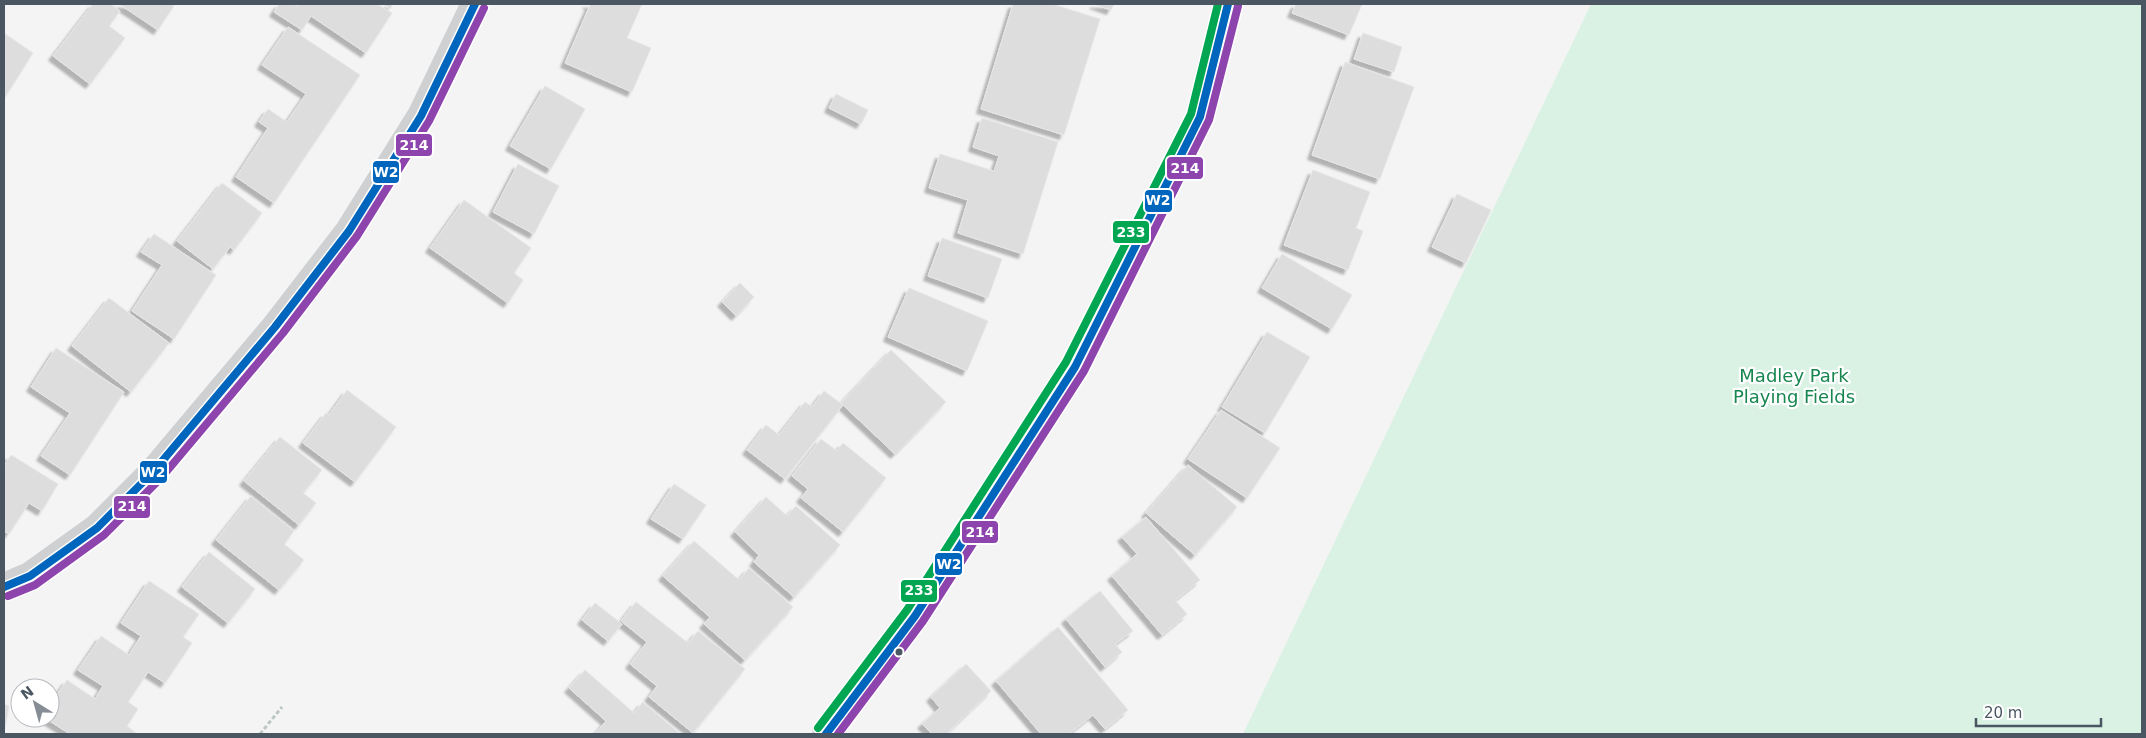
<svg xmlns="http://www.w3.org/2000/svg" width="2146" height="738" font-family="'DejaVu Sans',sans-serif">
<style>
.green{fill:#d9f2e3}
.building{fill:#ddddde;stroke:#e5e6e7;filter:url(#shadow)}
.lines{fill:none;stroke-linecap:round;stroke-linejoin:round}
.path{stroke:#bcc7c4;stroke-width:3;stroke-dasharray:4 2.5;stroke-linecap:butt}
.street{stroke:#ced0d2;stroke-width:28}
.primary{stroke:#caced1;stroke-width:28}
.bus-1-casing{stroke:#fff;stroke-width:11}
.bus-2-casing{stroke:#fff;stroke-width:11}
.bus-3-casing{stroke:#fff;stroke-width:11}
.bus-1{stroke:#0065bd;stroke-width:8}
.bus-2{stroke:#8e44ad;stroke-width:8}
.bus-3{stroke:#00a651;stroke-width:8}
.bus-dot{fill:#4a5661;stroke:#fff;stroke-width:2}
.labels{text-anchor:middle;stroke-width:4.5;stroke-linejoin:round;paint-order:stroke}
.park-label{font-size:18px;fill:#17864f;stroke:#fff}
.line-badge{stroke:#fff;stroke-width:2}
.badge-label{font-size:14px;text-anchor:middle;font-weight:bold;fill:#fff}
</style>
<defs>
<filter id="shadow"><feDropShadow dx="-4.5" dy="4.5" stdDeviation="1" flood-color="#0004"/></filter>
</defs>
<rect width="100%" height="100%" fill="#f4f4f4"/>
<path class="green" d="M 1591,4 L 2142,4 L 2142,734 L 1243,734 Z"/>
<path class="building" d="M 93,4 L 111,4 L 120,11 L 109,26 L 125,38 L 90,84 L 53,56 Z
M 119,4 L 175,4 L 158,30 Z
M 279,4 L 293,4 L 297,6 L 299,4 L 377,4 L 392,13 L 366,53 L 311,16 L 302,30 L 274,12 Z
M 383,4 L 393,4 L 390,9 Z
M 587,4 L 642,4 L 627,38 L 651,48 L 632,92 L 565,63 L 590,5 Z
M 1013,4 L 1052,4 L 1100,19 L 1064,135 L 981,109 Z
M 1094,4 L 1114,4 L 1111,10 Z
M 1296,4 L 1362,4 L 1349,35 L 1292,13 Z
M 288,27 L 360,75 L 274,203 L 236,177 L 268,128 L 259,122 L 268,109 L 287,122 L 306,94 L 262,65 Z
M 4,33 L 33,53 L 4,99 Z
M 1363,33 L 1402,47 L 1394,72 L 1354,59 Z
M 1345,62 L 1414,87 L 1380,179 L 1312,155 Z
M 545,86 L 585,109 L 551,169 L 510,146 Z
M 836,94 L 868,110 L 861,124 L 829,108 Z
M 982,118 L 1058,142 L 1023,254 L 958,233 L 968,200 L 929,188 L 940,154 L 994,171 L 999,156 L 973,147 Z
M 518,164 L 559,186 L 534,234 L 493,212 Z
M 1313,170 L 1370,192 L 1356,228 L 1363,231 L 1348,270 L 1284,245 Z
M 222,183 L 262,213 L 234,250 L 230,247 L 213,269 L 177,241 Z
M 1457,194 L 1491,210 L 1466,263 L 1432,247 Z
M 464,200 L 531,248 L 514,273 L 523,280 L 508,303 L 430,248 Z
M 154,234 L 216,275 L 174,339 L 132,311 L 162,265 L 141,252 Z
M 942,238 L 1002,259 L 988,298 L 928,276 Z
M 1282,254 L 1352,295 L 1332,329 L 1262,288 Z
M 740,283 L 754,297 L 736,316 L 722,302 Z
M 909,288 L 988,321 L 967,371 L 888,337 Z
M 109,298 L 169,343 L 131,392 L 72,346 Z
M 1267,332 L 1310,357 L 1265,433 L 1222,407 Z
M 56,348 L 124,392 L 70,475 L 41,456 L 70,413 L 31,387 Z
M 891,350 L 946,402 L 895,454 L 841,403 Z
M 347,390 L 396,427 L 355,482 L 303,443 L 326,413 L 329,415 Z
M 824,391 L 843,405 L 785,479 L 747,450 L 766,425 L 779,435 L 805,402 L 812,407 Z
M 1221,410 L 1280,448 L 1247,498 L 1188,459 Z
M 280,437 L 322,470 L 303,493 L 316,503 L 299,525 L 244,481 Z
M 821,439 L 837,451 L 843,443 L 886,478 L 843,532 L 801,498 L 808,489 L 792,476 Z
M 11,455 L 58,484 L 42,511 L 29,503 L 9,534 L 4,531 L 4,466 Z
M 1188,465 L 1237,507 L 1195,555 L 1146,513 Z
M 674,484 L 706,505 L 683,539 L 651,519 Z
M 251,496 L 294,531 L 284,544 L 304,560 L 279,590 L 216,540 Z
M 766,497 L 787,516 L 796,506 L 840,545 L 794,597 L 754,562 L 759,555 L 735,532 Z
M 1146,517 L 1200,580 L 1175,600 L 1187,614 L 1162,635 L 1112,576 L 1137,554 L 1122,537 Z
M 694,541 L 739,580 L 749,568 L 793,607 L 745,660 L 704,624 L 710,617 L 663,576 Z
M 209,552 L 255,589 L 228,623 L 182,587 Z
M 149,581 L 199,614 L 183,637 L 192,643 L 165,683 L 148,672 L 128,702 L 138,709 L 127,726 L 137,734 L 70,734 L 45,718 L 50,718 L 50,705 L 67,680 L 95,699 L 103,686 L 78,670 L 101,636 L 129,655 L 141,636 L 121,623 Z
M 1100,591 L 1133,631 L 1115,644 L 1122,652 L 1105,667 L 1066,619 Z
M 636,602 L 688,643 L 698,631 L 745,669 L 693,733 L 649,697 L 657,686 L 630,664 L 647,642 L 621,621 Z
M 595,603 L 622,624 L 608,641 L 582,620 Z
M 1058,627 L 1128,710 L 1105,729 L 1093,715 L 1069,734 L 1041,734 L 996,681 Z
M 966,664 L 991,691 L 946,734 L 932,734 L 922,724 L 940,708 L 931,697 Z
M 585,670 L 634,713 L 643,702 L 680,734 L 595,734 L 606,721 L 569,688 Z
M 4,704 L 9,706 L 4,734 Z"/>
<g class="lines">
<path class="path" d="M 260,734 L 282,707"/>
<path class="street" d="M 4,587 L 30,576 L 97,528 L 153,472 L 275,327 L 349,231 L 421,116 L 475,4"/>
<path class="primary" d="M 826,734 L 915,616 L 1075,367 L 1200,117 L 1228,4"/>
<defs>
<path id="bus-1" d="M 4,587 L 30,576 L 97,528 L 153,472 L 275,327 L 349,231 L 421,116 L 475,4
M 826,734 L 915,616 L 1075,367 L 1200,117 L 1228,4"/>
<path id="bus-2" d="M 8,596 L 35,585 L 104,535 L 161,478 L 283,333 L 357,236 L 429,121 L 484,8
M 838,734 L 923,621 L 1084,371 L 1209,120 L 1238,6"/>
<path id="bus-3" d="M 818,728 L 907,610 L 1066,362 L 1191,114 L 1218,4"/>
</defs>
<use href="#bus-1" class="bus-1-casing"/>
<use href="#bus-2" class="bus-2-casing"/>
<use href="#bus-3" class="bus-3-casing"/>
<use href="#bus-1" class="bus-1"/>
<use href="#bus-2" class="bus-2"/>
<use href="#bus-3" class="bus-3"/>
</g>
<circle class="bus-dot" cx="899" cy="652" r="4.5"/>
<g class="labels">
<g class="park-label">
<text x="1794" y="382">Madley Park<tspan x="1794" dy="21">Playing Fields</tspan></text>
</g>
</g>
<g class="line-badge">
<rect x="395" y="133" width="38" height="24" rx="5" fill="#8e44ad"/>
<rect x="1166" y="156" width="38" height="24" rx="5" fill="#8e44ad"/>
<rect x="372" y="160" width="28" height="24" rx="5" fill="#0065bd"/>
<rect x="1144" y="189" width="29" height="24" rx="5" fill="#0065bd"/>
<rect x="1112" y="220" width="38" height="24" rx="5" fill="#00a651"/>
<rect x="139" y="460" width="29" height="24" rx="5" fill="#0065bd"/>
<rect x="113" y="495" width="38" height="24" rx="5" fill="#8e44ad"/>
<rect x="961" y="520" width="38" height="24" rx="5" fill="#8e44ad"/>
<rect x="934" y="552" width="29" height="24" rx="5" fill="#0065bd"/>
<rect x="900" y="579" width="38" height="24" rx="5" fill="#00a651"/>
</g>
<g class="badge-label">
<text x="414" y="150">214</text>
<text x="1185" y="173">214</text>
<text x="386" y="177">W2</text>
<text x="1158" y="205">W2</text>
<text x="1131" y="237">233</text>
<text x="153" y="477">W2</text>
<text x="132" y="511">214</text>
<text x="980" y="537">214</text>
<text x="949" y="569">W2</text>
<text x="919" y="595">233</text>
</g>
<rect width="2146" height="738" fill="none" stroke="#4a5661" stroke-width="10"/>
<g transform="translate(35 703) rotate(323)"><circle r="24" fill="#ffffff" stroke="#b7bbc0"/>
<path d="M0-4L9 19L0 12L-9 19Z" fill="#868d94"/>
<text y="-8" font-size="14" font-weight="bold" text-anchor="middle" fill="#4a5661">N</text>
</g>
<path d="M1976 718v8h125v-8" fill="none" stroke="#4a5661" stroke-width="2.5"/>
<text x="1984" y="718" font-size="15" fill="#4a5661" stroke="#ffffff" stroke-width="4" paint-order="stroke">20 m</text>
</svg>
